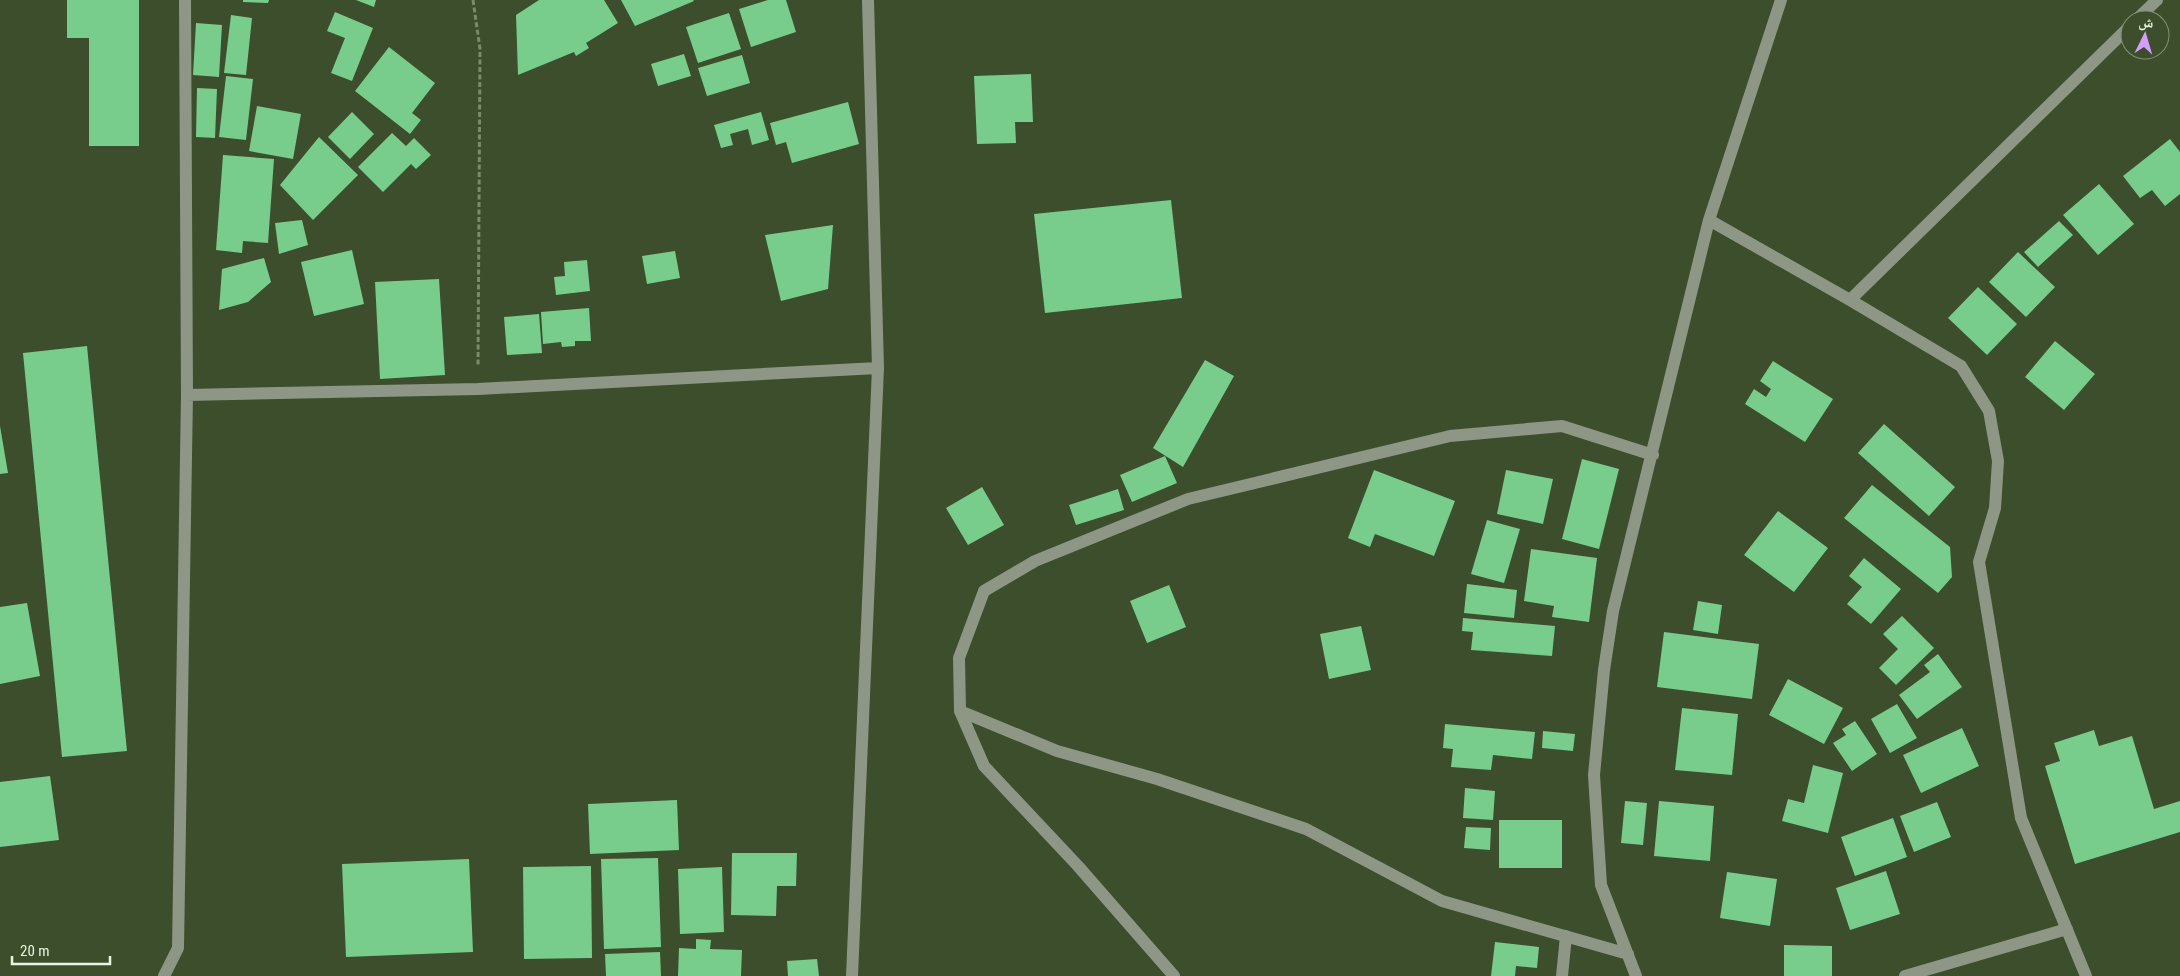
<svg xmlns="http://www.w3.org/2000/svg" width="2180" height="976" font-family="'Roboto Condensed','Noto Naskh Arabic',sans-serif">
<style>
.building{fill:#78cd8c}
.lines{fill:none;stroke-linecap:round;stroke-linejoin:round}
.path{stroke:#7a8a6c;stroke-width:3;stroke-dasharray:5 2.5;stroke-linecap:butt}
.minor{stroke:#8e9786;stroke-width:12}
</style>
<rect width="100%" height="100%" fill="#3c4e2b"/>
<path class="building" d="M 67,0 L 139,0 L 139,146 L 89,146 L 89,38 L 67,38 Z
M 243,0 L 269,0 L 268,3 L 243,2 Z
M 356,0 L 376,0 L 374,7 Z
M 539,0 L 604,0 L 618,23 L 586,43 L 589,48 L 576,56 L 574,52 L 518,75 L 516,15 Z
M 621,0 L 693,0 L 694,1 L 635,26 Z
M 768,0 L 786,0 L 796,32 L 751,47 L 739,9 Z
M 335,12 L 373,28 L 352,81 L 331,73 L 345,38 L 327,31 Z
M 729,13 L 741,49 L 698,63 L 686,27 Z
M 231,15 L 252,18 L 246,75 L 224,73 Z
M 196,23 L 222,25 L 219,77 L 193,75 Z
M 389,47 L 435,83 L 412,113 L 421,120 L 410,134 L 355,91 Z
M 684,54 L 691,76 L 658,86 L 651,64 Z
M 742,55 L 750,83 L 707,96 L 698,68 Z
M 1031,74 L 1033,122 L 1015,122 L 1016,143 L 977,144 L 974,76 Z
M 226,76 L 253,79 L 246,140 L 219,137 Z
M 197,88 L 217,89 L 215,138 L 196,137 Z
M 848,102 L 859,144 L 792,163 L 786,142 L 776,145 L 770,123 Z
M 257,106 L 301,114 L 293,159 L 249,151 Z
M 352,112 L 374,134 L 350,159 L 328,137 Z
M 761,112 L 769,140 L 752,145 L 748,129 L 730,134 L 733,145 L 721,148 L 714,125 Z
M 392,133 L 406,146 L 414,138 L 431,155 L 416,169 L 411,164 L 383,192 L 358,167 Z
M 319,137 L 358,175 L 313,220 L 280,185 Z
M 2170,139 L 2180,152 L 2180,194 L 2165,206 L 2152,190 L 2140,198 L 2123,176 Z
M 223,155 L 274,159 L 268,243 L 243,241 L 242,253 L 216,250 Z
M 2099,184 L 2134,224 L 2098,255 L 2063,215 Z
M 1171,200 L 1182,298 L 1045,313 L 1034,214 Z
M 302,220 L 308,245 L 279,254 L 275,223 Z
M 2059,221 L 2073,235 L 2038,267 L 2024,252 Z
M 833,225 L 828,289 L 781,301 L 765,235 Z
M 352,250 L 364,304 L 314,316 L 301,262 Z
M 675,251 L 680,278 L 647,284 L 642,256 Z
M 2018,252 L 2055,287 L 2026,317 L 1989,282 Z
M 264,258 L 271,282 L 248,302 L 219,310 L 222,269 Z
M 587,260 L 590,291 L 556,295 L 554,277 L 565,276 L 564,262 Z
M 439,279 L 445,375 L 380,379 L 375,282 Z
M 1978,287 L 2017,324 L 1987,355 L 1948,318 Z
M 589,308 L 591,341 L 575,341 L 575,346 L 562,347 L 561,342 L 543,344 L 541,312 Z
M 539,314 L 542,353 L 507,355 L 504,317 Z
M 2055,341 L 2095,374 L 2064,410 L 2025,377 Z
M 87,346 L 127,751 L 62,757 L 23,353 Z
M 1205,360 L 1234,376 L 1183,467 L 1153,448 Z
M 1773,361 L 1833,399 L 1805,442 L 1745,404 L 1754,389 L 1766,397 L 1771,389 L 1760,381 Z
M 1884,424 L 1955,487 L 1929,516 L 1858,453 Z
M 0,426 L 8,473 L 0,474 Z
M 1165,456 L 1177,483 L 1132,502 L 1120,475 Z
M 1582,459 L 1619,469 L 1599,549 L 1562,539 Z
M 1374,470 L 1455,501 L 1434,556 L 1375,534 L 1370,547 L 1348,538 Z
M 1506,470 L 1553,479 L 1543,524 L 1497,514 Z
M 1872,485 L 1950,547 L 1952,577 L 1938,593 L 1844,518 Z
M 982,487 L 1004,525 L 968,545 L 946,508 Z
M 1118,489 L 1124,510 L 1076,525 L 1069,505 Z
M 1778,511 L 1828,548 L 1794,592 L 1744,555 Z
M 1487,520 L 1520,529 L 1504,583 L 1471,574 Z
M 1531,549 L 1597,558 L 1589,622 L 1552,617 L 1554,606 L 1524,601 Z
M 1864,558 L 1901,589 L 1871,624 L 1847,604 L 1862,587 L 1849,576 Z
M 1467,584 L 1517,590 L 1514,618 L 1464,613 Z
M 1169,585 L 1186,627 L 1147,643 L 1130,601 Z
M 1698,601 L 1722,605 L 1718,634 L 1693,630 Z
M 27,603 L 40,676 L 0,684 L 0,607 Z
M 1902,616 L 1934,648 L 1896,685 L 1879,668 L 1898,649 L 1883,634 Z
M 1463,618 L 1555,626 L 1552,656 L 1471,650 L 1473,632 L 1462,631 Z
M 1361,626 L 1371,670 L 1329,679 L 1320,634 Z
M 1664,632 L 1759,644 L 1752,699 L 1657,687 Z
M 1938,654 L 1962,687 L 1917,719 L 1899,695 L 1930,672 L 1924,665 Z
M 1788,679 L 1843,708 L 1824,744 L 1769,715 Z
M 1897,704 L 1917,738 L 1890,753 L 1871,719 Z
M 1682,708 L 1738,714 L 1732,775 L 1675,770 Z
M 1855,721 L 1877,754 L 1852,771 L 1833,743 L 1846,735 L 1842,729 Z
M 1445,724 L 1535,732 L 1532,759 L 1493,755 L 1491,770 L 1451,767 L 1453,749 L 1443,748 Z
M 1962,728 L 1979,766 L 1921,793 L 1903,755 Z
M 2094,730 L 2099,746 L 2132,736 L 2154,809 L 2180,801 L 2180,832 L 2075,864 L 2045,766 L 2060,761 L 2054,743 Z
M 1543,731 L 1575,734 L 1573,751 L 1542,748 Z
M 1813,765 L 1843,773 L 1828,833 L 1782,821 L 1788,799 L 1804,803 Z
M 50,776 L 59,840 L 0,847 L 0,782 Z
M 1465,788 L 1495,791 L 1493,820 L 1463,818 Z
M 677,800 L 679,850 L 590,854 L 588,804 Z
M 1625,801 L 1647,803 L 1643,845 L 1621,843 Z
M 1659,801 L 1714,806 L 1710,861 L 1654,856 Z
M 1937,802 L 1951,837 L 1914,852 L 1900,816 Z
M 1893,818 L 1907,857 L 1855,876 L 1841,837 Z
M 1499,820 L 1562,820 L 1562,868 L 1499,868 Z
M 1466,827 L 1491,828 L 1490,850 L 1464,848 Z
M 732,853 L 797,853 L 796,886 L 777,886 L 776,916 L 731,915 Z
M 658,858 L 661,947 L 604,949 L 601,859 Z
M 469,859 L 473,952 L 346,957 L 342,864 Z
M 591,866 L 592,958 L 524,959 L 523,867 Z
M 722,867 L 724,932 L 680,934 L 678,869 Z
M 1886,871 L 1900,914 L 1850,930 L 1836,888 Z
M 1727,872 L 1777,879 L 1770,926 L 1720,918 Z
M 696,939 L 711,940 L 710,949 L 742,950 L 741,976 L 678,976 L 679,948 L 696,949 Z
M 1495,942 L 1539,947 L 1537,968 L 1516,966 L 1515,976 L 1491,976 Z
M 1784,945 L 1832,946 L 1832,976 L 1784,976 Z
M 660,952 L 661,976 L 606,976 L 605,954 Z
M 817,959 L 819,976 L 788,976 L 787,961 Z"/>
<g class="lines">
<path class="path" d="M 473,0 L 480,49 L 478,366"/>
<path class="minor" d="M 2136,20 L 2157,0
M 1709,220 L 1781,0
M 1850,300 L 2130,26
M 187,395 L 478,389 L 878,368
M 960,711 L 1057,751 L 1157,779 L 1306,829 L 1442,901 L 1628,954
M 164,976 L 178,948 L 187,395 L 185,0
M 852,976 L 878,368 L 868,0
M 1174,976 L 1078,866 L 984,766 L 960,711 L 959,658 L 984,591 L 1035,561 L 1188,499 L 1450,436 L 1562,426 L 1653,455
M 1562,976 L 1566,936
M 1636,976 L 1601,885 L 1594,775 L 1604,670 L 1613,611 L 1709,220 L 1850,300 L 1961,366 L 1989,411 L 1998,461 L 1995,508 L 1979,562 L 2021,818 L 2086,976
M 1905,976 L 2067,929"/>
</g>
<g transform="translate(2145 35) rotate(5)"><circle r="24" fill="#3c4e2b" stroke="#829174"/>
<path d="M0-4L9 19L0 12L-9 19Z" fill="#d49cfb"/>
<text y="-8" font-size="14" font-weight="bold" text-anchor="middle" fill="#eaf5e1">ش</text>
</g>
<path d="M12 956v8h98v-8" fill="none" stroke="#eaf5e1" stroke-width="2.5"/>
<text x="20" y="956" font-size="15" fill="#eaf5e1" stroke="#3c4e2b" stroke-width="4" paint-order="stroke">20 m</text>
</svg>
